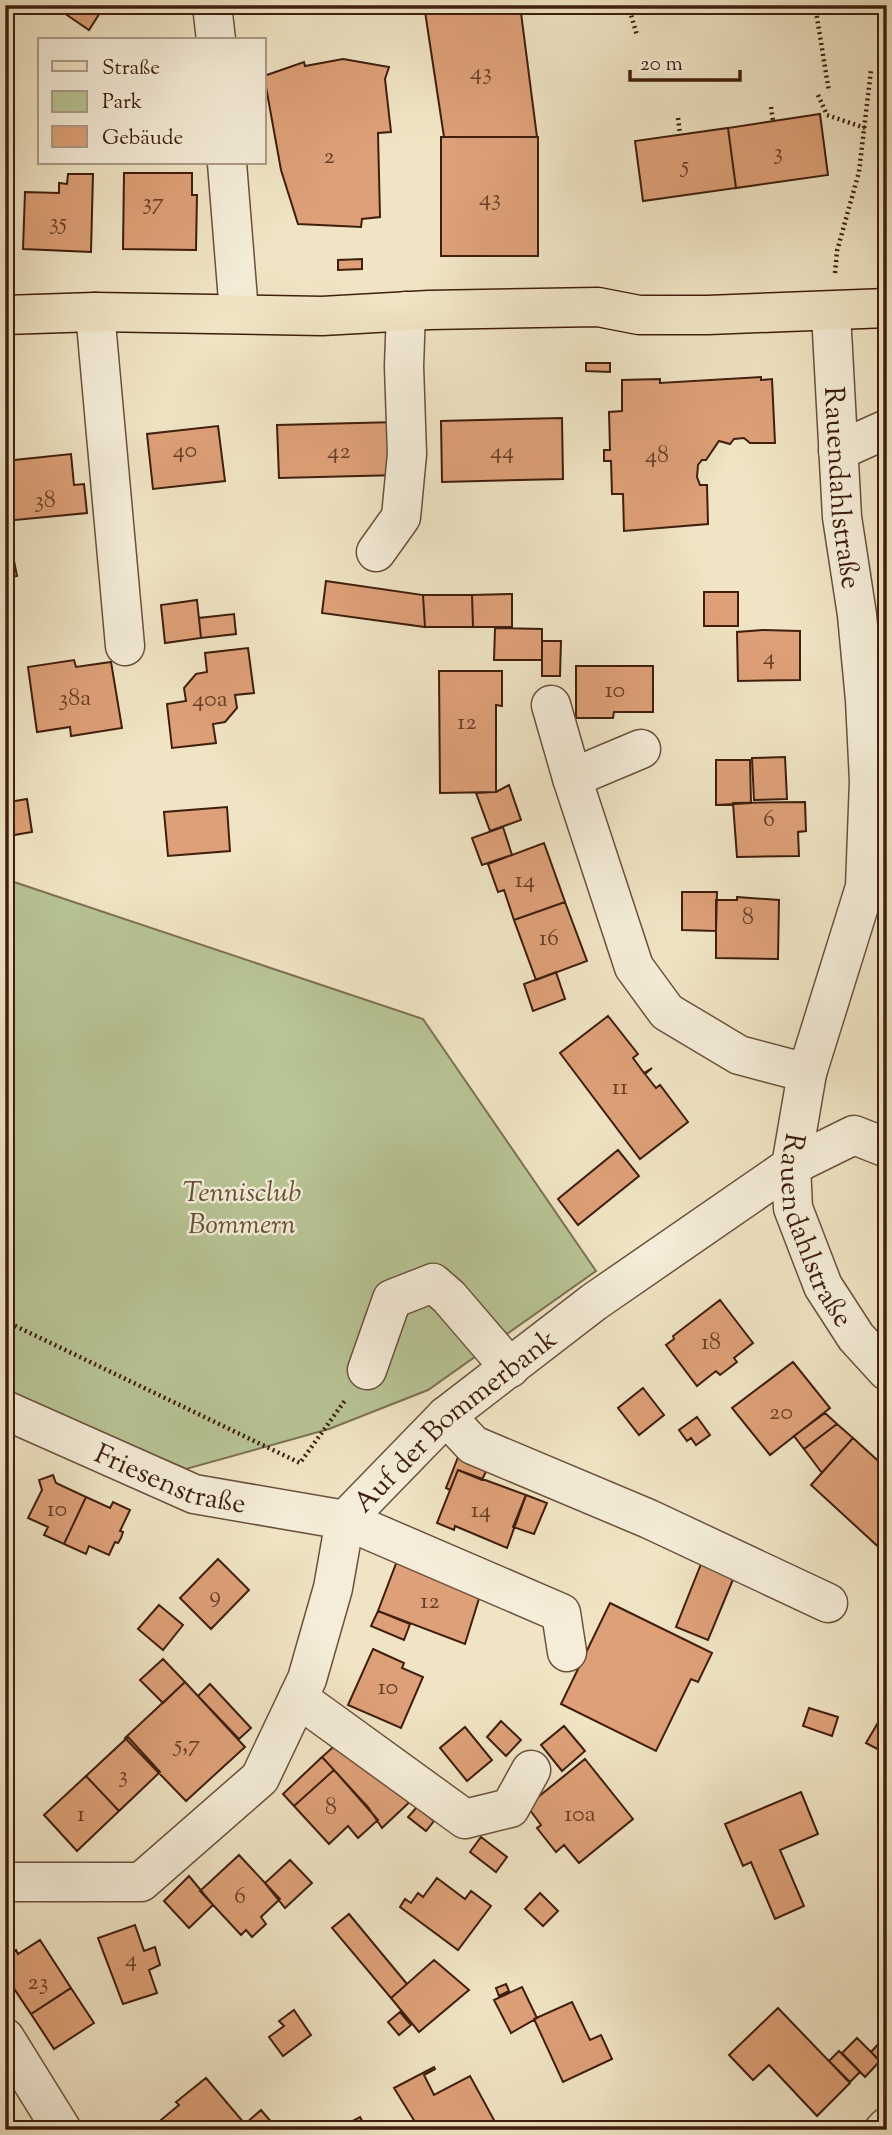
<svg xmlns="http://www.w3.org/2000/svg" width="892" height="2135" font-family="'Sorts Mill Goudy',serif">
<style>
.green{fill:#b8c495;stroke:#7c7152;stroke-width:2}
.building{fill:#dea078;stroke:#3f1e0e;stroke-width:2}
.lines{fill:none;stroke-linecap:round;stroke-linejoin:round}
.minor-casing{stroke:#6b503c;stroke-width:41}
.major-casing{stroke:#3f1e0e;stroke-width:41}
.path{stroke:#3f1e0e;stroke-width:4.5;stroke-dasharray:2 3.5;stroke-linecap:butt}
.minor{stroke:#f5edd9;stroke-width:38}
.major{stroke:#f0e4c4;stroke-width:38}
.labels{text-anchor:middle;stroke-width:5;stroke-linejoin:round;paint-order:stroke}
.number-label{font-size:24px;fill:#673e28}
.street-label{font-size:28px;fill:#3f1e0e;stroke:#f5edd9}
.park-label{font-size:28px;font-style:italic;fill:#635036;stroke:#f5edd9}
</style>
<rect width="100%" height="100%" fill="#f0e4c4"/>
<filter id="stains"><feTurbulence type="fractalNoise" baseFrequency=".00286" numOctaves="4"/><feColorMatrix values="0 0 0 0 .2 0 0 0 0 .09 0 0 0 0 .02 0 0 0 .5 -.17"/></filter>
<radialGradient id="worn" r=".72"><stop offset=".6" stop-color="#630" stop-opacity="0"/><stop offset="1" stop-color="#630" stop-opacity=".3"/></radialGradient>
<path class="green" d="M 5,879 L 423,1019 L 596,1271 L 428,1390 L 329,1429 L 186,1469 L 5,1390 Z"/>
<path class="building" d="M 74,5 L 99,5 L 103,8 L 89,30 L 67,15 Z
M 424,5 L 520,5 L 537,137 L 444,137 Z
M 596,5 L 625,5 L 597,9 Z
M 343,59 L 389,67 L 385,79 L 391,132 L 378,133 L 380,217 L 362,219 L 361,227 L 298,224 L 281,170 L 264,76 L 304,62 L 305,66 Z
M 820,114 L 828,175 L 736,188 L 728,128 Z
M 728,128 L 736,188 L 643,201 L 635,141 Z
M 5,129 L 9,130 L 7,177 L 5,177 Z
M 441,137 L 538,137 L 538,256 L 441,256 Z
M 124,173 L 192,173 L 192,195 L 197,195 L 196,250 L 123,249 Z
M 68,174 L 93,174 L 91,252 L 23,249 L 25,192 L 59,193 L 59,183 L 67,184 Z
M 5,177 L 9,177 L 6,246 L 5,246 Z
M 362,259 L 362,269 L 338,270 L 338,260 Z
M 586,363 L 610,363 L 610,372 L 586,371 Z
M 761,377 L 761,380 L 772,379 L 775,443 L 750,443 L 744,438 L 734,439 L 730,444 L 719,441 L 706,460 L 702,460 L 698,465 L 697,477 L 700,485 L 707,485 L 708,524 L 624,531 L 623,494 L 612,494 L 611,461 L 604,461 L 604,450 L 610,450 L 609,412 L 622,411 L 622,380 L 660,379 L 660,383 Z
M 562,418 L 563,479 L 442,482 L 441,421 Z
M 398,422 L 400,475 L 279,478 L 277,425 Z
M 218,426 L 225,481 L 153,489 L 147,434 Z
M 71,454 L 74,485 L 84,484 L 87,513 L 5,521 L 5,461 Z
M 14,561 L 17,576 L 5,578 L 5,562 Z
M 326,581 L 423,595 L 425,627 L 322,613 Z
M 704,592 L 738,592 L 738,626 L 704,626 Z
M 512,594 L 512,627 L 473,627 L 472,595 Z
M 423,595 L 472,595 L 473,627 L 425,627 Z
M 197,600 L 201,638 L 165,643 L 161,605 Z
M 234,614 L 236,634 L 201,638 L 199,618 Z
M 495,628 L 542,629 L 542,660 L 494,660 Z
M 763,630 L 800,631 L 800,680 L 738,681 L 737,632 Z
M 542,641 L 561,641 L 560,676 L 542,676 Z
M 248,648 L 254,693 L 235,695 L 237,708 L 225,722 L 213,724 L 216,743 L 172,748 L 167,704 L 186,701 L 184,688 L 196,674 L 207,672 L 205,653 Z
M 74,660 L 76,667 L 111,662 L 122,728 L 71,736 L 70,727 L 37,732 L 28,667 Z
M 576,666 L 653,666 L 653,712 L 614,712 L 613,718 L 576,718 Z
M 439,671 L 502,671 L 502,706 L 496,705 L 496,792 L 440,793 Z
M 785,757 L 787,799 L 754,800 L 752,758 Z
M 716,760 L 750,760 L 751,803 L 716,805 Z
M 509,785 L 521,820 L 490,831 L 476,793 L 496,792 Z
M 27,799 L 32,832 L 14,835 L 9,802 Z
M 9,802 L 14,835 L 5,836 L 5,803 Z
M 805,802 L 806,831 L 798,832 L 799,856 L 737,857 L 733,803 Z
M 227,807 L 230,851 L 168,856 L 164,812 Z
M 503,827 L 512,855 L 482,865 L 472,838 Z
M 544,843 L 565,902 L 514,920 L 504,890 L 498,892 L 488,864 Z
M 682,892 L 717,892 L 716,931 L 682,930 Z
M 737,897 L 779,900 L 778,959 L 716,958 L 716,900 L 737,900 Z
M 565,902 L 587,961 L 536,980 L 514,920 Z
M 556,972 L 565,999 L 533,1011 L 524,984 Z
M 608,1016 L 638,1054 L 633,1058 L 644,1073 L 652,1068 L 645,1074 L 656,1088 L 660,1085 L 688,1122 L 640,1159 L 560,1053 Z
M 882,1057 L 887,1057 L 885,1096 L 882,1095 Z
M 618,1150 L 639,1176 L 578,1225 L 558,1199 Z
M 720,1300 L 753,1343 L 734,1358 L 737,1362 L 720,1375 L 716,1371 L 697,1386 L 666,1345 L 674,1339 L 673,1336 Z
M 793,1362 L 830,1408 L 770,1455 L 732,1408 Z
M 643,1388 L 664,1415 L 639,1435 L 618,1408 Z
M 825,1413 L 837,1424 L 804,1449 L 794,1436 Z
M 697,1417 L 710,1435 L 696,1445 L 691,1438 L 687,1441 L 679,1430 Z
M 837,1424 L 853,1438 L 822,1473 L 804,1449 Z
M 853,1438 L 887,1469 L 887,1549 L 884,1552 L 811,1485 Z
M 460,1452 L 489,1465 L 482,1480 L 458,1470 L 450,1490 L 446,1488 Z
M 5,1455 L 8,1456 L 6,1461 L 11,1463 L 5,1474 Z
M 458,1470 L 526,1495 L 507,1548 L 455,1526 L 454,1530 L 437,1523 Z
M 53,1475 L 56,1483 L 86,1497 L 64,1544 L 44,1535 L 48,1527 L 28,1518 L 42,1490 L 39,1480 Z
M 526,1495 L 547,1503 L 534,1534 L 513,1527 Z
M 86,1497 L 110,1508 L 113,1502 L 130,1510 L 120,1531 L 123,1532 L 121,1538 L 118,1543 L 115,1542 L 109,1555 L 89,1546 L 86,1554 L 64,1544 Z
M 218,1559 L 249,1590 L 211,1629 L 180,1598 Z
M 397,1561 L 482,1589 L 465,1644 L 378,1611 Z
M 701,1564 L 734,1577 L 708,1640 L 676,1627 Z
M 610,1603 L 712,1653 L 698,1682 L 691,1679 L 656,1751 L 561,1704 Z
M 159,1605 L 183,1625 L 163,1650 L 138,1629 Z
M 378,1611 L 410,1624 L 404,1640 L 371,1626 Z
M 373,1649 L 404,1663 L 402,1668 L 423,1677 L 401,1728 L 348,1705 Z
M 163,1659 L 185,1682 L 163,1703 L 140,1680 Z
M 185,1682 L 245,1747 L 186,1801 L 125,1738 Z
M 210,1684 L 251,1728 L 239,1739 L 198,1696 Z
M 809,1708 L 838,1717 L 832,1736 L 803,1726 Z
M 883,1714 L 887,1716 L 887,1754 L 866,1743 Z
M 501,1721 L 521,1740 L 506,1756 L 487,1737 Z
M 564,1726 L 585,1751 L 562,1771 L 541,1745 Z
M 465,1727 L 492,1760 L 467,1781 L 440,1748 Z
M 128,1737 L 160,1772 L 119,1811 L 86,1776 Z
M 342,1739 L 416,1796 L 382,1828 L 368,1807 L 322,1757 Z
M 322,1757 L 334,1770 L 294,1806 L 283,1794 Z
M 585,1759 L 633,1819 L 579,1863 L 564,1845 L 556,1852 L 537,1828 L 541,1825 L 527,1806 Z
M 334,1770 L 378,1820 L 358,1838 L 348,1826 L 329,1844 L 294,1806 Z
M 86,1776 L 119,1811 L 77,1851 L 44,1815 Z
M 801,1792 L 818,1834 L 780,1850 L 804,1906 L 775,1919 L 751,1862 L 743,1866 L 725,1824 Z
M 417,1807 L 434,1821 L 426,1831 L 408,1817 Z
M 481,1837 L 507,1857 L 496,1872 L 470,1852 Z
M 239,1855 L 280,1899 L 261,1917 L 266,1924 L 252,1937 L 246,1930 L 241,1935 L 200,1891 Z
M 290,1860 L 312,1883 L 285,1908 L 265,1883 Z
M 189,1876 L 213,1905 L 189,1928 L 164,1901 Z
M 437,1878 L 465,1899 L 471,1891 L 491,1906 L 458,1950 L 400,1907 L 405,1899 L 411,1903 L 418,1893 L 423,1897 Z
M 540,1893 L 558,1911 L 543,1926 L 525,1909 Z
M 349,1914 L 407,1984 L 391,1998 L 332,1928 Z
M 135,1925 L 144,1951 L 155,1947 L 160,1965 L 149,1970 L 157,1993 L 123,2004 L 98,1938 Z
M 40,1940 L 71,1988 L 31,2014 L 5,1975 L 5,1957 L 16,1950 L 18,1954 Z
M 434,1960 L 469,1990 L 419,2032 L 391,1998 Z
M 506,1984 L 509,1991 L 499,1996 L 496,1988 Z
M 522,1987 L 537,2018 L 511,2033 L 494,2000 Z
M 71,1988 L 94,2023 L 54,2049 L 31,2014 Z
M 572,2002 L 590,2040 L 601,2035 L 612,2059 L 563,2082 L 534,2019 Z
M 778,2008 L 850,2083 L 817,2116 L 769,2065 L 753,2080 L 729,2055 Z
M 294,2010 L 311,2035 L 283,2056 L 269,2037 L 284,2026 L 279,2021 Z
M 400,2012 L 411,2025 L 399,2035 L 388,2022 Z
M 857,2038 L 880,2061 L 865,2077 L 842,2053 Z
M 881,2041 L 887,2047 L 887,2069 L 871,2052 Z
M 839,2051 L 860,2072 L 850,2082 L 829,2061 Z
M 434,2067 L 435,2069 L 424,2075 L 434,2095 L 470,2076 L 494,2120 L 475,2130 L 420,2130 L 394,2088 Z
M 206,2078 L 250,2130 L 149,2130 L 179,2105 L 176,2102 Z
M 261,2110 L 278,2130 L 250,2130 L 245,2124 Z
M 360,2117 L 367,2130 L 347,2130 L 345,2125 Z"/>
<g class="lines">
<defs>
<g id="minor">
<path d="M 212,5 L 216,40"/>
<path d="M 227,163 L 239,313"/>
<path d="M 95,312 L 125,646"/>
<path id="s1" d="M 831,313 L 842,517 L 857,615 L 865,700 L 869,781 L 865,887 L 807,1073 L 791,1166 L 793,1208 L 823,1286 L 856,1337 L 887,1371"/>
<path d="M 838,451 L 887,429"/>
<path d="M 376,552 L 401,517 L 407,454 L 404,366 L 406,311"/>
<path d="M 551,705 L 572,778 L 634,967 L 667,1012 L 739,1055 L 807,1073"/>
<path d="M 572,778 L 641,749"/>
<path d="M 367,1370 L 392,1299 L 433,1283 L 449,1297 L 510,1368"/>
<path id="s2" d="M 5,1410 L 194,1494 L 345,1520 L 561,1613 L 567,1652"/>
<path d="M 446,1416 L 473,1445 L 649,1519 L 828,1603"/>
<path d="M 298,1698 L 465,1819 L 510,1808 L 531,1770"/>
<path id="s3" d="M 5,1882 L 141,1882 L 260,1778 L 307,1679 L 333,1588 L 345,1520 L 446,1416 L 594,1302 L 791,1166 L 854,1135 L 887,1148"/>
<path d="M 5,2038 L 62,2130"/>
<path d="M 884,2130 L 887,2127"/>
</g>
<path id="major" d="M 5,315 L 95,312 L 322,316 L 429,310 L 598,307 L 639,315 L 708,315 L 887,308"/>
</defs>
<use href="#minor" class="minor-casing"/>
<use href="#major" class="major-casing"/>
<path class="path" d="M 628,5 L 637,35
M 815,5 L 829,92
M 818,95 L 827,115 L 865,128
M 771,107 L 773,121
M 678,118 L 680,134
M 835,273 L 837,251 L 859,172 L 871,70
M 5,993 L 6,993
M 5,1321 L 300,1463 L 346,1399"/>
<use href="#minor" class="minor"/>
<use href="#major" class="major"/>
</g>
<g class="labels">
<g class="number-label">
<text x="481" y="79">43</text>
<text x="778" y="159">3</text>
<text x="329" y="163">2</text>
<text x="685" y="172">5</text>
<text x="490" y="205">43</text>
<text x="153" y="209">37</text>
<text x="58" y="229">35</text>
<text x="185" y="457">40</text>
<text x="339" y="458">42</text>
<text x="502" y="458">44</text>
<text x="657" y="462">48</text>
<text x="45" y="507">38</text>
<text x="769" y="664">4</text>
<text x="615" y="697">10</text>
<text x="75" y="705">38a</text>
<text x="210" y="706">40a</text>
<text x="467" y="729">12</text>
<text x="769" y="826">6</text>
<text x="525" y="887">14</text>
<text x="748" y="924">8</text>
<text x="549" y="945">16</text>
<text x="620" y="1094">11</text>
<text x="711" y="1349">18</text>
<text x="781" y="1419">20</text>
<text x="57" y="1516">10</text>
<text x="481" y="1517">14</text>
<text x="215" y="1602">9</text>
<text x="430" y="1608">12</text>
<text x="388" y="1694">10</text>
<text x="187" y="1751">5,7</text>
<text x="123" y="1782">3</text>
<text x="331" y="1814">8</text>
<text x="81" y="1821">1</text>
<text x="580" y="1821">10a</text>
<text x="240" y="1903">6</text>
<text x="131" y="1966">4</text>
<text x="38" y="1989">23</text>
</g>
<g class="street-label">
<text dy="10" stroke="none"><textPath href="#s1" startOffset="175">Rauendahlstraße</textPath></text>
<text dy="10" stroke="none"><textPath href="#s1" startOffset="934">Rauendahlstraße</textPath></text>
<text dy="10" stroke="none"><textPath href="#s3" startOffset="716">Auf der Bommerbank</textPath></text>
<text dy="10" stroke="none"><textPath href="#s2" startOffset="180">Friesenstraße</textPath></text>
</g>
<g class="park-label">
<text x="242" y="1201">Tennisclub<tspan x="242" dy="32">Bommern</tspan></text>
</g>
</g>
<rect width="892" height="2135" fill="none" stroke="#f0e4c4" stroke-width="28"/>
<rect x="7" y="7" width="878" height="2121" fill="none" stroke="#3f1e0e" stroke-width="3.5"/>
<rect x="14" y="14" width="864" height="2107" fill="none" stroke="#3f1e0e" stroke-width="2"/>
<rect x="38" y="38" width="228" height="126" fill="#f5edd9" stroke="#ac9a88" stroke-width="2"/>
<rect x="52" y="61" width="35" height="10" fill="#f0e4c4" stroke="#ac9a88" stroke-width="2"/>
<text x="102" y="74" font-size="21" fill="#3f1e0e">Straße</text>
<rect x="52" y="91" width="35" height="21" fill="#b8c495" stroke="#ac9a88" stroke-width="2"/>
<text x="102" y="108" font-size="21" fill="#3f1e0e">Park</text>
<rect x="52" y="126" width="35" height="21" fill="#dea078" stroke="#ac9a88" stroke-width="2"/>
<text x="102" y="144" font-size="21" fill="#3f1e0e">Gebäude</text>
<path d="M630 70v10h110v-10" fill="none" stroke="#3f1e0e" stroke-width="3.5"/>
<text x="640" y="70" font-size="21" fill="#3f1e0e" stroke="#f5edd9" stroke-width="5" paint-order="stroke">20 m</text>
<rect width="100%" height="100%" filter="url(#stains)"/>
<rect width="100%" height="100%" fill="url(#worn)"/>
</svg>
